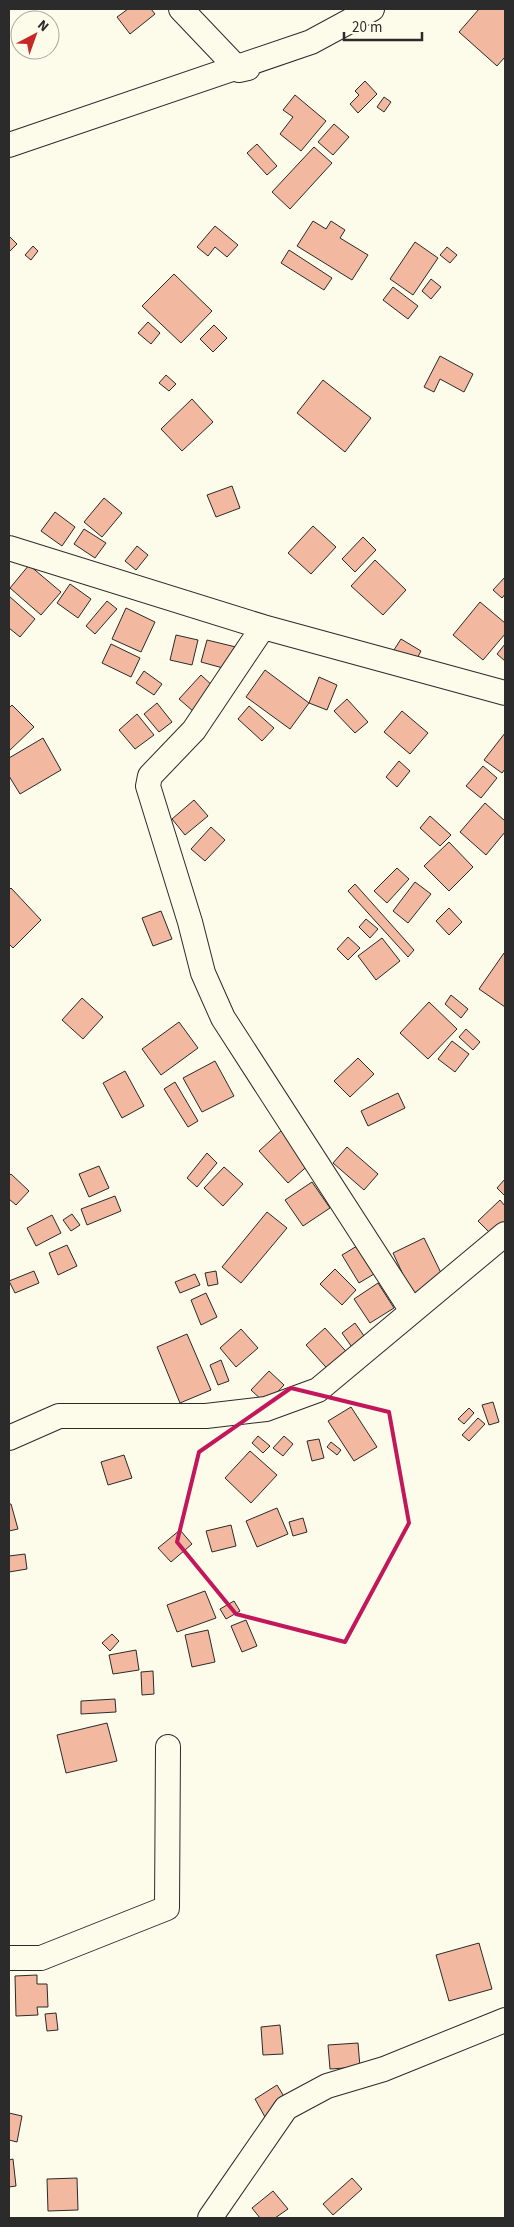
<svg xmlns="http://www.w3.org/2000/svg" width="514" height="2227" font-family="'Source Sans 3',sans-serif">
<style>
.building{fill:#f2b8a0;stroke:#2b2b2b}
.lines{fill:none;stroke-linecap:round;stroke-linejoin:round}
.street-casing{stroke:#2b2b2b;stroke-width:26}
.street{stroke:#fdfbea;stroke-width:24}
.marked{fill:none;stroke:#c2185b;stroke-width:4;stroke-linejoin:round}
</style>
<rect width="100%" height="100%" fill="#fdfbea"/>
<path class="building" d="M 128,9 L 151,9 L 155,14 L 130,34 L 117,17 Z
M 479,9 L 505,9 L 505,57 L 497,66 L 459,32 Z
M 365,81 L 377,94 L 358,113 L 350,104 L 359,95 L 355,91 Z
M 295,95 L 326,121 L 301,151 L 280,134 L 293,117 L 283,110 Z
M 384,97 L 391,102 L 384,112 L 377,107 Z
M 334,124 L 349,137 L 333,155 L 318,142 Z
M 257,144 L 277,166 L 267,175 L 247,153 Z
M 314,147 L 332,163 L 290,209 L 272,192 Z
M 313,221 L 326,229 L 331,221 L 345,230 L 340,238 L 368,255 L 352,280 L 297,246 Z
M 215,226 L 238,245 L 227,257 L 215,247 L 208,256 L 197,247 Z
M 9,236 L 17,244 L 9,252 Z
M 415,242 L 438,258 L 413,295 L 390,279 Z
M 33,246 L 38,251 L 31,260 L 25,255 Z
M 447,247 L 457,255 L 450,263 L 440,255 Z
M 289,250 L 332,278 L 324,290 L 281,263 Z
M 174,274 L 212,311 L 181,343 L 142,306 Z
M 431,279 L 441,287 L 431,299 L 422,291 Z
M 393,287 L 418,306 L 408,319 L 383,300 Z
M 148,322 L 160,333 L 151,344 L 138,333 Z
M 214,325 L 227,338 L 213,352 L 200,339 Z
M 440,356 L 473,374 L 464,392 L 440,379 L 434,392 L 424,387 Z
M 166,375 L 176,384 L 169,391 L 159,383 Z
M 323,380 L 371,418 L 345,452 L 297,413 Z
M 192,399 L 213,422 L 182,451 L 161,429 Z
M 232,486 L 240,508 L 216,517 L 207,495 Z
M 104,498 L 122,513 L 102,537 L 84,522 Z
M 55,512 L 75,527 L 62,546 L 41,531 Z
M 313,526 L 336,547 L 311,574 L 288,553 Z
M 84,529 L 106,543 L 95,558 L 74,544 Z
M 363,537 L 376,550 L 355,572 L 342,559 Z
M 137,546 L 148,555 L 136,570 L 125,561 Z
M 375,560 L 406,590 L 383,615 L 351,586 Z
M 29,565 L 61,592 L 41,615 L 10,588 Z
M 505,577 L 505,594 L 502,598 L 493,590 Z
M 70,584 L 91,599 L 78,618 L 57,603 Z
M 9,596 L 35,619 L 20,637 L 9,628 Z
M 107,601 L 117,609 L 95,634 L 86,626 Z
M 480,602 L 505,623 L 505,634 L 483,660 L 453,635 Z
M 126,608 L 155,622 L 141,652 L 112,639 Z
M 176,635 L 198,640 L 192,665 L 170,660 Z
M 401,639 L 421,651 L 413,666 L 392,653 Z
M 207,640 L 240,648 L 234,671 L 201,662 Z
M 111,644 L 140,658 L 131,677 L 102,663 Z
M 505,644 L 505,661 L 497,654 Z
M 265,670 L 309,703 L 290,729 L 246,697 Z
M 144,671 L 162,684 L 154,695 L 136,683 Z
M 201,675 L 215,688 L 194,712 L 179,699 Z
M 319,677 L 337,685 L 327,710 L 309,703 Z
M 347,699 L 368,722 L 355,733 L 334,711 Z
M 157,703 L 172,722 L 159,732 L 144,714 Z
M 12,705 L 34,727 L 9,751 L 9,708 Z
M 249,706 L 274,728 L 262,741 L 238,719 Z
M 402,711 L 428,733 L 410,754 L 384,732 Z
M 137,714 L 154,735 L 135,749 L 119,730 Z
M 505,733 L 505,769 L 502,773 L 484,760 Z
M 43,738 L 61,770 L 20,794 L 9,776 L 9,758 Z
M 399,761 L 410,771 L 397,787 L 386,777 Z
M 483,766 L 497,778 L 481,798 L 466,786 Z
M 194,800 L 208,816 L 185,835 L 172,819 Z
M 485,803 L 505,821 L 505,832 L 486,855 L 460,832 Z
M 430,816 L 451,835 L 440,846 L 420,828 Z
M 211,827 L 225,840 L 205,861 L 191,849 Z
M 449,842 L 473,867 L 449,891 L 424,866 Z
M 397,868 L 409,879 L 387,903 L 374,891 Z
M 415,882 L 431,894 L 408,923 L 393,911 Z
M 355,884 L 414,950 L 408,957 L 348,891 Z
M 11,888 L 41,920 L 13,948 L 9,944 L 9,890 Z
M 449,908 L 462,922 L 449,935 L 436,921 Z
M 161,911 L 172,939 L 153,946 L 142,918 Z
M 366,919 L 378,929 L 370,938 L 359,927 Z
M 348,937 L 360,948 L 348,960 L 337,949 Z
M 382,938 L 400,961 L 376,980 L 358,956 Z
M 504,953 L 505,954 L 505,1007 L 479,989 Z
M 451,995 L 468,1009 L 461,1018 L 445,1004 Z
M 82,998 L 103,1017 L 83,1039 L 62,1020 Z
M 429,1002 L 457,1029 L 428,1059 L 400,1033 Z
M 179,1022 L 198,1048 L 161,1075 L 142,1049 Z
M 466,1029 L 480,1042 L 473,1050 L 459,1037 Z
M 452,1041 L 469,1054 L 455,1072 L 438,1059 Z
M 358,1058 L 374,1074 L 350,1097 L 334,1081 Z
M 215,1061 L 234,1096 L 202,1112 L 183,1078 Z
M 125,1071 L 144,1106 L 122,1118 L 103,1083 Z
M 175,1082 L 198,1121 L 188,1127 L 164,1089 Z
M 398,1093 L 405,1108 L 368,1126 L 361,1111 Z
M 282,1130 L 311,1163 L 288,1183 L 259,1151 Z
M 347,1147 L 378,1174 L 364,1190 L 333,1163 Z
M 207,1153 L 217,1163 L 197,1187 L 187,1178 Z
M 99,1166 L 109,1188 L 89,1197 L 79,1174 Z
M 224,1167 L 243,1184 L 223,1206 L 204,1188 Z
M 11,1174 L 29,1191 L 16,1205 L 9,1199 L 9,1176 Z
M 505,1179 L 505,1196 L 497,1188 Z
M 312,1182 L 330,1208 L 303,1226 L 285,1200 Z
M 115,1196 L 121,1211 L 87,1225 L 81,1209 Z
M 500,1200 L 505,1206 L 505,1224 L 493,1236 L 478,1221 Z
M 267,1212 L 287,1228 L 241,1283 L 222,1267 Z
M 72,1214 L 80,1225 L 71,1231 L 63,1220 Z
M 52,1215 L 61,1233 L 36,1246 L 27,1228 Z
M 424,1238 L 444,1279 L 412,1294 L 393,1253 Z
M 362,1243 L 379,1271 L 359,1283 L 342,1255 Z
M 67,1245 L 77,1266 L 58,1275 L 49,1253 Z
M 335,1269 L 356,1290 L 342,1305 L 320,1284 Z
M 34,1271 L 39,1283 L 15,1293 L 9,1281 Z
M 216,1271 L 218,1284 L 208,1286 L 205,1273 Z
M 195,1274 L 200,1285 L 180,1293 L 175,1282 Z
M 378,1283 L 394,1308 L 370,1323 L 354,1299 Z
M 206,1293 L 217,1317 L 201,1325 L 191,1300 Z
M 355,1323 L 369,1343 L 356,1353 L 342,1333 Z
M 325,1328 L 352,1358 L 333,1375 L 306,1345 Z
M 241,1329 L 258,1348 L 236,1367 L 220,1348 Z
M 187,1334 L 211,1390 L 180,1403 L 157,1347 Z
M 221,1360 L 229,1381 L 218,1385 L 210,1365 Z
M 269,1371 L 284,1385 L 266,1404 L 251,1390 Z
M 493,1402 L 499,1422 L 489,1425 L 482,1405 Z
M 351,1407 L 377,1447 L 354,1461 L 328,1421 Z
M 469,1408 L 474,1413 L 464,1424 L 458,1419 Z
M 478,1418 L 485,1424 L 469,1441 L 462,1435 Z
M 258,1436 L 270,1446 L 263,1453 L 252,1443 Z
M 284,1436 L 293,1444 L 283,1456 L 273,1448 Z
M 319,1439 L 324,1458 L 312,1461 L 307,1441 Z
M 331,1442 L 341,1450 L 337,1455 L 327,1447 Z
M 250,1451 L 277,1475 L 251,1503 L 225,1478 Z
M 124,1455 L 132,1478 L 108,1485 L 101,1462 Z
M 9,1504 L 11,1504 L 18,1529 L 9,1531 Z
M 277,1508 L 288,1534 L 257,1547 L 246,1521 Z
M 303,1518 L 307,1532 L 293,1536 L 289,1522 Z
M 231,1525 L 236,1546 L 212,1552 L 206,1531 Z
M 180,1530 L 192,1544 L 171,1562 L 158,1548 Z
M 25,1554 L 27,1569 L 9,1572 L 9,1556 Z
M 205,1591 L 216,1618 L 177,1632 L 167,1605 Z
M 234,1601 L 240,1611 L 226,1619 L 220,1609 Z
M 246,1620 L 257,1646 L 242,1652 L 231,1626 Z
M 208,1630 L 215,1662 L 192,1667 L 185,1635 Z
M 112,1634 L 119,1641 L 110,1651 L 102,1643 Z
M 136,1650 L 139,1670 L 113,1674 L 109,1655 Z
M 153,1671 L 154,1694 L 142,1695 L 141,1672 Z
M 115,1699 L 116,1712 L 81,1714 L 81,1701 Z
M 107,1723 L 117,1761 L 66,1773 L 57,1735 Z
M 479,1943 L 492,1989 L 449,2001 L 436,1955 Z
M 37,1975 L 37,1984 L 47,1984 L 48,2007 L 37,2007 L 38,2015 L 16,2016 L 15,1976 Z
M 56,2013 L 58,2030 L 47,2031 L 45,2014 Z
M 280,2025 L 283,2054 L 263,2055 L 261,2027 Z
M 358,2043 L 360,2067 L 330,2069 L 328,2045 Z
M 277,2085 L 288,2103 L 265,2117 L 255,2099 Z
M 9,2113 L 22,2116 L 17,2142 L 9,2140 Z
M 13,2159 L 16,2186 L 9,2187 L 9,2160 Z
M 77,2178 L 78,2210 L 48,2211 L 47,2179 Z
M 352,2178 L 362,2189 L 333,2215 L 323,2204 Z
M 273,2191 L 288,2209 L 275,2218 L 260,2218 L 252,2208 Z"/>
<g class="lines">
<defs>
<path id="street" d="M 181,9 L 239,70 L 248,68
M 9,145 L 311,42 L 372,9
M 9,548 L 263,627 L 505,693
M 263,627 L 194,730 L 150,776 L 148,786 L 190,922 L 203,973 L 223,1018 L 412,1311
M 9,1438 L 59,1416 L 206,1416 L 266,1409 L 318,1390 L 505,1234
M 9,1958 L 41,1958 L 167,1908 L 168,1747
M 210,2218 L 286,2108 L 327,2086 L 384,2069 L 505,2020"/>
</defs>
<use href="#street" class="street-casing"/>
<use href="#street" class="street"/>
</g>
<path class="marked" d="M 291,1388 L 389,1412 L 409,1523 L 345,1642 L 236,1614 L 177,1542 L 199,1452 Z"/>
<rect width="514" height="2227" fill="none" stroke="#2b2b2b" stroke-width="20"/>
<g transform="translate(35 35) rotate(41)"><circle r="24" fill="#fdfbea" stroke="#a9a89e"/>
<path d="M0-4L9 19L0 12L-9 19Z" fill="#c62828"/>
<text y="-8" font-size="14" font-weight="bold" text-anchor="middle" fill="#2b2b2b">N</text>
</g>
<path d="M344 32v8h78v-8" fill="none" stroke="#2b2b2b" stroke-width="2.5"/>
<text x="352" y="32" font-size="15" fill="#2b2b2b" stroke="#fdfbea" stroke-width="4" paint-order="stroke">20 m</text>
</svg>
